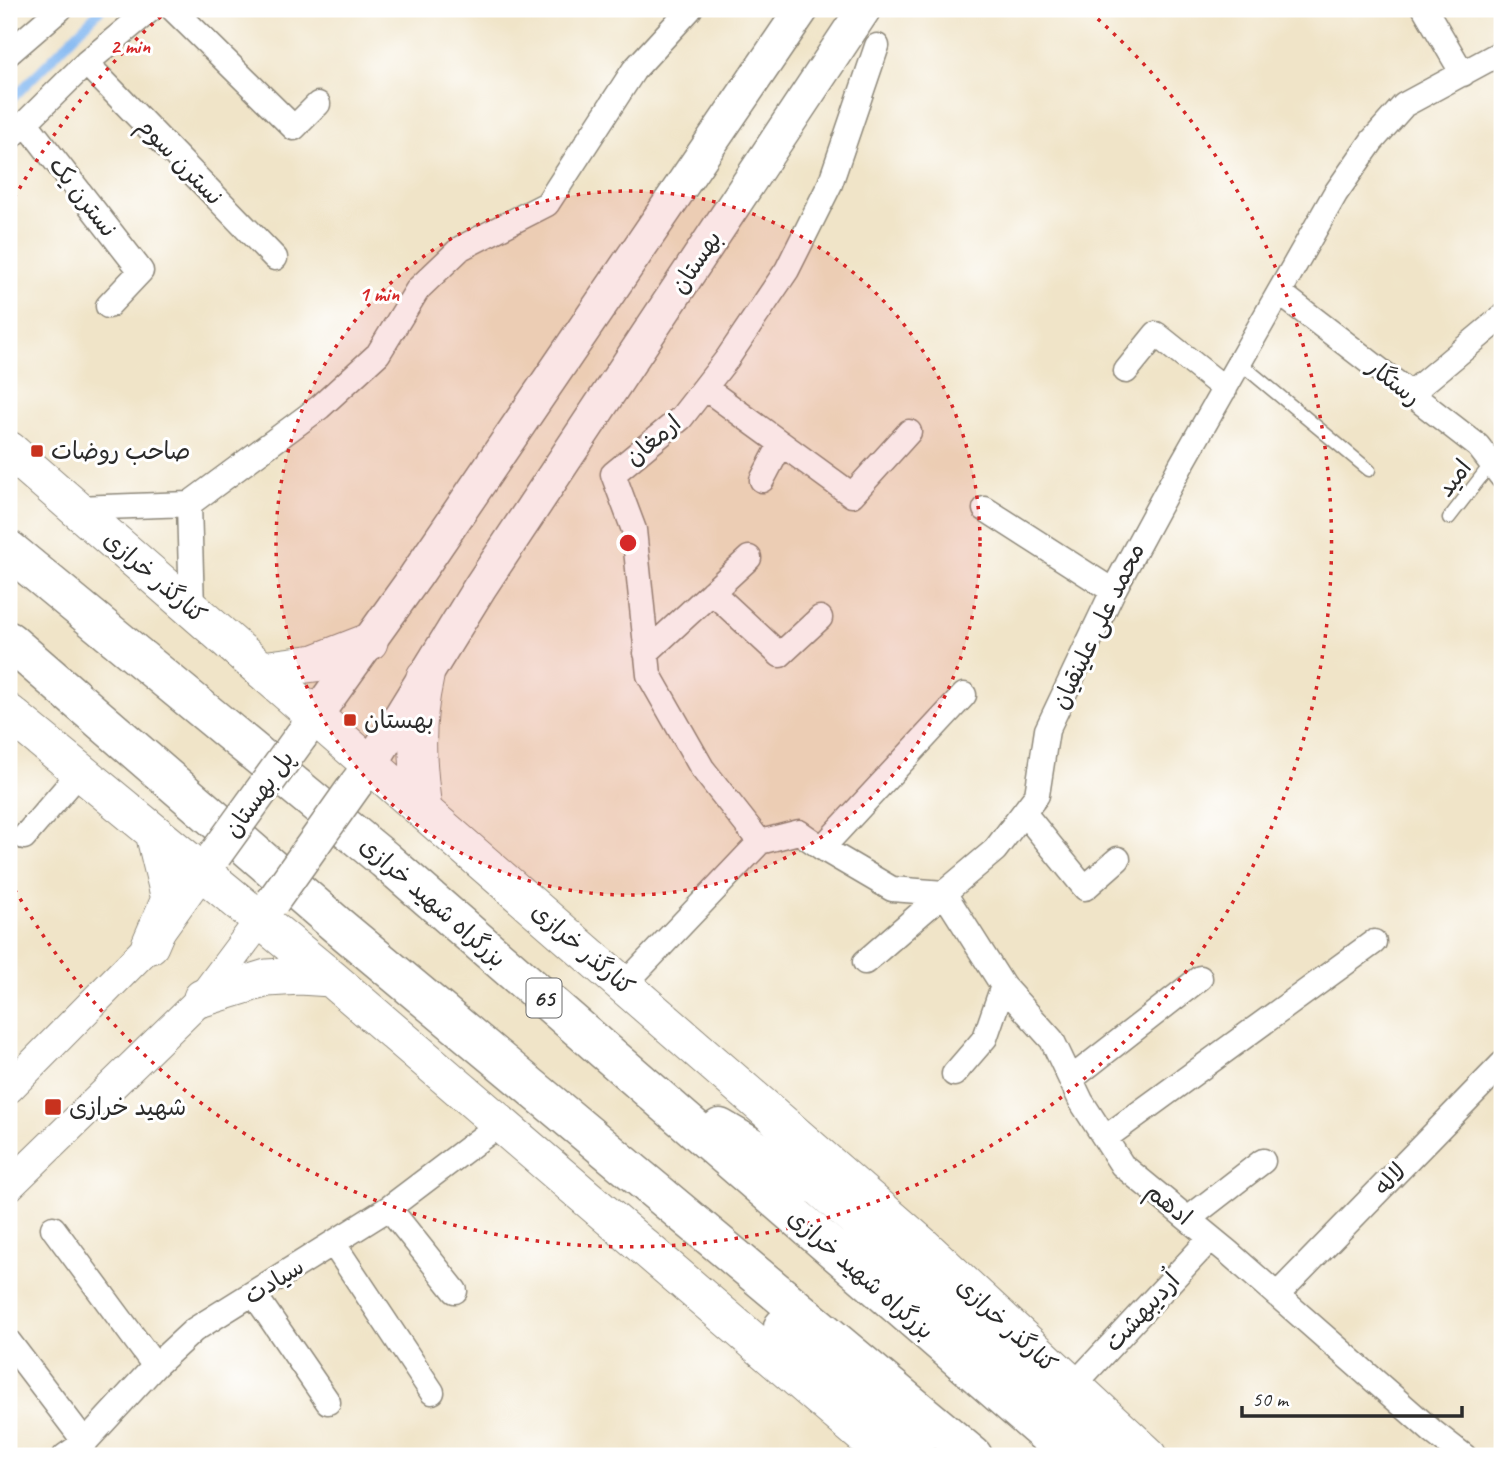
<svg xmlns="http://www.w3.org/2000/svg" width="1511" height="1465" font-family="Caveat,'Playpen Sans Arabic',sans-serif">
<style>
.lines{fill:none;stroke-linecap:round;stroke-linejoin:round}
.stream{stroke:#83b8f1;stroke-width:9}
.service-casing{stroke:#8e887a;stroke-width:15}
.minor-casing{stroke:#8e887a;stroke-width:27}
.tertiary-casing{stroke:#8e887a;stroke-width:32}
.secondary-casing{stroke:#8e887a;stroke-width:36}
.primary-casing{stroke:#8e887a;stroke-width:39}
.trunk-casing{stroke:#8e887a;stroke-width:41}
.service{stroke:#fff;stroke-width:12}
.minor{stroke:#fff;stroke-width:24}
.tertiary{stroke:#fff;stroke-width:30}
.secondary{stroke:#fff;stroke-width:33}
.primary{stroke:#fff;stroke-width:37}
.trunk{stroke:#fff;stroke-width:38}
.secondary-bridge-casing{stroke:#8e887a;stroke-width:36;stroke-linecap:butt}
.secondary-bridge{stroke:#fff;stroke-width:33}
.ring{fill:none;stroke:#d62828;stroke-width:3.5;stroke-dasharray:3.5 7}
.poi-dot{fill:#c8321e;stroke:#fff;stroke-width:2.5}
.labels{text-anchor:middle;stroke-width:6;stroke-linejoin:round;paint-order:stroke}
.shield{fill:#fff;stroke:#6b6b6b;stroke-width:2}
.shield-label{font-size:23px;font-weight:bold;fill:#2b2b2b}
.street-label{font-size:24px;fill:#2b2b2b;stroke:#fff}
.poi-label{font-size:24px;fill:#2b2b2b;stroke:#fff;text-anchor:start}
.centre{fill:#d62828;stroke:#fff;stroke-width:3.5}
.ring-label{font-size:21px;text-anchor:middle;font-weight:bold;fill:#d62828;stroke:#fff;stroke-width:6;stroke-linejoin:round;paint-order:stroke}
</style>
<rect width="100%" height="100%" fill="#fff"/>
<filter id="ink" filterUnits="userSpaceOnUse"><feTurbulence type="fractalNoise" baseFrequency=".0143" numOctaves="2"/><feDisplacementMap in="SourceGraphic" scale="14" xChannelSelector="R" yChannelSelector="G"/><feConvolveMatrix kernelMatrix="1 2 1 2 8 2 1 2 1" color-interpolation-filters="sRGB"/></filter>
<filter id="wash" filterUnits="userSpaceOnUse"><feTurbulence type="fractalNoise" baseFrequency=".00686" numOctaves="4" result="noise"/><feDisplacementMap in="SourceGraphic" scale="28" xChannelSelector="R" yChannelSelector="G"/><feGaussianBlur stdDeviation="1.57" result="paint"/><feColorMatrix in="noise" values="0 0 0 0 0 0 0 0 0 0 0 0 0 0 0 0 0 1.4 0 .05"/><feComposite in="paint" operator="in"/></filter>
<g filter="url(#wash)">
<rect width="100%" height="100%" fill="#f0e4c8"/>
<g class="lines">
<path class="stream" d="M 9,102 L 101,9"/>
</g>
</g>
<g filter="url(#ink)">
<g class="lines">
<defs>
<path id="service" d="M 1240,363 L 1369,470
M 1449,518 L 1491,464"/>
<path id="minor" d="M 173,9 L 294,128 L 318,104
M 1425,9 L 1463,74
M 9,53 L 60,9
M 86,63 L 275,258
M 26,123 L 141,271 L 108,306
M 9,139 L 86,63 L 151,9
M 1280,293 L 1478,446 L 1502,477
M 1126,371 L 1156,334 L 1225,389
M 705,388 L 852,495 L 909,432
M 1410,394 L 1502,317
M 762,480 L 781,444
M 189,504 L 192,609
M 76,508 L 189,504 L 320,407 L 378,354 L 418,289 L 461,248 L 547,204 L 634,70 L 690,9
M 985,509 L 1113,591
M 712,592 L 780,655 L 820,618
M 646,653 L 749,558
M 1024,813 L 1085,888 L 1118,859
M 24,837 L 81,771
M 760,842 L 702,768 L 649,675 L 634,530 L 613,474 L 681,418 L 727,359 L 787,270 L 830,184 L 877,46
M 822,848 L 964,695
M 865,962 L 944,893 L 1003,986 L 1052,1040 L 1081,1101 L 1122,1165 L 1228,1252 L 1433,1432 L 1464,1456
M 624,985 L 760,842 L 799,832 L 822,848 L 892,889 L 944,893 L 995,850 L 1037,795 L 1047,730 L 1113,591 L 1180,467 L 1335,194 L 1372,141 L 1404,105 L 1502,52
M 954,1074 L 985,1038 L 1003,986
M 1071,1079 L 1200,978
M 1105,1138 L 1374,942
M 389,1208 L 455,1291
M 1188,1219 L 1263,1161
M 53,1228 L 155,1366
M 333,1243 L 432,1392
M 254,1294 L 328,1402
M 1277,1295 L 1502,1064
M 9,1342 L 85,1442
M 1073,1386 L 1211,1238
M 65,1456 L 85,1442 L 155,1366 L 194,1330 L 389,1208 L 500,1124"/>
<path id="tertiary" d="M 9,1088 L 150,945 L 203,871
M 9,1186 L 202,998 L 261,919"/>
<path id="secondary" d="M 301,736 L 415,577 L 802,9
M 356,784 L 371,764 L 480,587 L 864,9"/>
<path id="primary" d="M 9,450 L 923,1246 L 1149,1456
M 262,670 L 315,663 L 369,642
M 9,713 L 331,978 L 887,1456
M 423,810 C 417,760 414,727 425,677
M 150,945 L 170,899 L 154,833
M 202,998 L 267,978 L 300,976 L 331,978"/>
<path id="trunk" d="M 9,550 L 385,860 L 1071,1456
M 9,641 L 337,925 L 973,1456
M 720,1128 L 821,1188 L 1125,1456
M 783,1327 L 916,1456"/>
</defs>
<use href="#service" class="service-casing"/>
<use href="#minor" class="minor-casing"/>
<use href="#tertiary" class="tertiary-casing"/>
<use href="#secondary" class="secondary-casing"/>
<use href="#primary" class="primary-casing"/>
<use href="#trunk" class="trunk-casing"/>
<use href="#service" class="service"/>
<use href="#minor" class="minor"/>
<use href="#tertiary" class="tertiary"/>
<use href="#secondary" class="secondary"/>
<use href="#primary" class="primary"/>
<use href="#trunk" class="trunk"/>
<defs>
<path id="secondary-bridge" d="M 215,855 L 301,736
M 273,901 L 356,784"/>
</defs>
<use href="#secondary-bridge" class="secondary-bridge-casing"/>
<use href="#secondary-bridge" class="secondary-bridge"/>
</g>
</g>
<circle cx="628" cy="543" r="352" fill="#d62828" fill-opacity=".12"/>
<g class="ring">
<circle cx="628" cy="543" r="352"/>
<path d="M9 207A704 704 0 0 1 166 12M1090 12A704 704 0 1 1 9 879"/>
</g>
<g class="poi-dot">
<rect x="30" y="444" width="14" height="14" rx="3.5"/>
<rect x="343" y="713" width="14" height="14" rx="3.5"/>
<rect x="44" y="1098" width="18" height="18" rx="3.5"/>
</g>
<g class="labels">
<rect class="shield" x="526.5" y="978.5" width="35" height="39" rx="5"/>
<g class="shield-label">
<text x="544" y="1006">65</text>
</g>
<g class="street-label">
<text transform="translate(180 161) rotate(46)" y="8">نسترن سوم</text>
<text transform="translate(83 197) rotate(52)" y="8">نسترن یک</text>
<text transform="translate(696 262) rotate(-56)" y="8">بهستان</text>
<text transform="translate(1394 382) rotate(38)" y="8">رستگار</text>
<text transform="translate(653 440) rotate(-40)" y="8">ارمغان</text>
<text transform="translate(1454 478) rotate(-52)" y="8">امید</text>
<text transform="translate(155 577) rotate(41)" y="8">کنارگذر خرازی</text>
<text transform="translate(1098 626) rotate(-64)" y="8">محمد علی علینقیان</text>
<text transform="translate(259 794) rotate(-54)" y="8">پل بهستان</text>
<text transform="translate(433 902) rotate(41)" y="8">بزرگراه شهید خرازی</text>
<text transform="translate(583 949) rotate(41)" y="8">کنارگذر خرازی</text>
<text transform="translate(1390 1179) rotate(-46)" y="8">لاله</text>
<text transform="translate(1169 1204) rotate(39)" y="8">ادهم</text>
<text transform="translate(861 1274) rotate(41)" y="8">بزرگراه شهید خرازی</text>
<text transform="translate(274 1281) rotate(-32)" y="8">سیادت</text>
<text transform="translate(1142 1312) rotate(-47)" y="8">اُردیبهشت</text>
<text transform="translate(1007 1325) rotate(43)" y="8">کنارگذر خرازی</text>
</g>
<g class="poi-label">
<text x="51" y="459">صاحب روضات</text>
<text x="364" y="728">بهستان</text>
<text x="69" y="1115">شهید خرازی</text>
</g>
</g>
<circle cx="628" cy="543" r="10" class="centre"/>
<g class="ring-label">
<text x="130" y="53">2 min</text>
<text x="379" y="301">1 min</text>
</g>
<rect width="1511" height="1465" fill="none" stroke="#fff" stroke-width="35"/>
<path d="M1242 1406v10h220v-10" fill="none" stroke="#2b2b2b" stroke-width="3.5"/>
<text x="1252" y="1406" font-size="21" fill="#2b2b2b" stroke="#ffffff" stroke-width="5" paint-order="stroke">50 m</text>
</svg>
